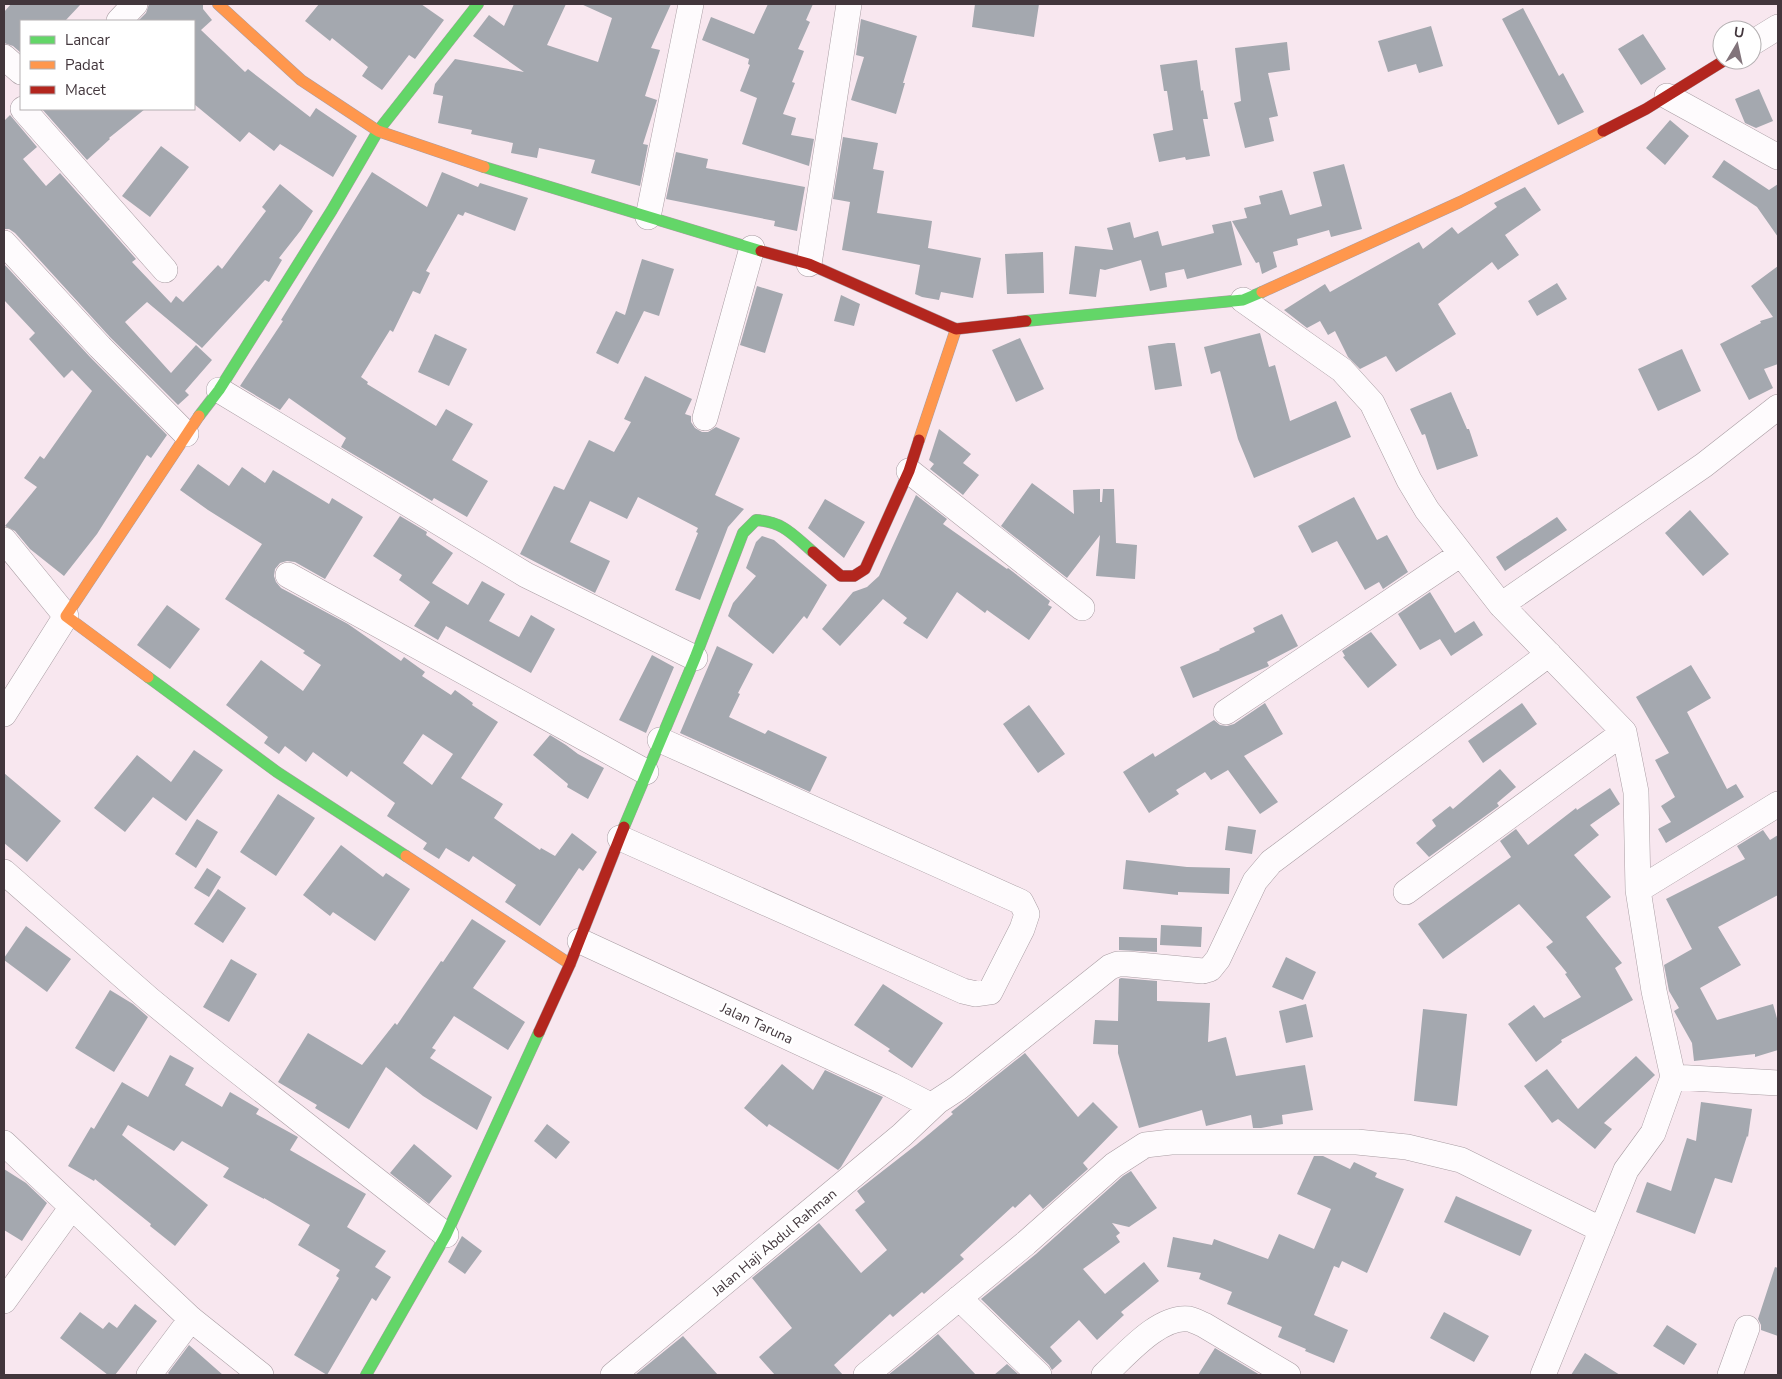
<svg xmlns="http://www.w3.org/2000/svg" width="1782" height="1379" font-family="'Nunito Sans',sans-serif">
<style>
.building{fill:#a4a8af;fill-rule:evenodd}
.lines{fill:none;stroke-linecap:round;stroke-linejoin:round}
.street-casing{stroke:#a99da3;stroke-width:26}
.fast-casing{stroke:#a99da3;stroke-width:12}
.slow-casing{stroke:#a99da3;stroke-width:12}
.jam-casing{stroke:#a99da3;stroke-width:12}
.street{stroke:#fefbfd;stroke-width:25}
.fast{stroke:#63d668;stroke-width:11}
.slow{stroke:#ff974d;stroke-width:11}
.jam{stroke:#b3261e;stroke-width:11}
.labels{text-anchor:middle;stroke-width:5;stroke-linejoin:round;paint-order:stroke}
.street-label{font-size:14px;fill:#42363c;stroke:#fff}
</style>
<rect width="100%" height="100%" fill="#f8e7ef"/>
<path class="building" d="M 11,4 L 81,4 L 65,21 L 21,21 L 21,53 L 13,46 L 4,43 L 4,12 Z
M 149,4 L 203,4 L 203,9 L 212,20 L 201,30 L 245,72 L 248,69 L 310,117 L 316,108 L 357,136 L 333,177 L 280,144 L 274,151 L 249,132 L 240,142 L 194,104 L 194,21 L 138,21 L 146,13 Z
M 319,4 L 421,4 L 444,20 L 415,59 L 409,55 L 382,90 L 362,76 L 368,67 L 332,38 L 330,41 L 305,21 Z
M 514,4 L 566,4 L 547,45 L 598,62 L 612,18 L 581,4 L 671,4 L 651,48 L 660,50 L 645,96 L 657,100 L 643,144 L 648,145 L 640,186 L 591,173 L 595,160 L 539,148 L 537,158 L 511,153 L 513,143 L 471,134 L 472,130 L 438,123 L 443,96 L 433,94 L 435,84 L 455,59 L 524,72 L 473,36 L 489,15 L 504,26 Z
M 768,4 L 813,4 L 806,20 L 810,22 L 798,49 L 804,51 L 792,82 L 795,83 L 783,114 L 796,118 L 791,135 L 814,139 L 809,166 L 742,144 L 757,98 L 740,91 L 750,65 L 748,64 L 749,59 L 702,40 L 711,17 L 754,34 Z
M 975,4 L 1039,4 L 1034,37 L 972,27 Z
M 1523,8 L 1559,76 L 1563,73 L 1584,112 L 1558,125 L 1502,19 Z
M 861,19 L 917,36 L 903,83 L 905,83 L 896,114 L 851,100 L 864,57 L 856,55 Z
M 1431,26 L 1443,66 L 1419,73 L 1416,64 L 1388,72 L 1378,41 Z
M 1643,34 L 1666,69 L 1641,85 L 1618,49 Z
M 1287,42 L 1290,70 L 1268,73 L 1278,116 L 1269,118 L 1274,141 L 1245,148 L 1234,103 L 1241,101 L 1235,48 Z
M 1197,60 L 1201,91 L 1203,90 L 1208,119 L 1203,119 L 1210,156 L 1186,160 L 1185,157 L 1159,162 L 1153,134 L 1173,130 L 1167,91 L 1164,91 L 1160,65 Z
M 1759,89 L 1773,121 L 1756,128 L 1745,123 L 1735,99 Z
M 42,109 L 145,109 L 109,138 L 110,139 L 87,160 Z
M 10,115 L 37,147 L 23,159 L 46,186 L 60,173 L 136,259 L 132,262 L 171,303 L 176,296 L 183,302 L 218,265 L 222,269 L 266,211 L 262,207 L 280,184 L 313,211 L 301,230 L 279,258 L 282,260 L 269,282 L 265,280 L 202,348 L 147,302 L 125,322 L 171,373 L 196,345 L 212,360 L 185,391 L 189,395 L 178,405 L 110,337 L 15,233 L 9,229 L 4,229 L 4,121 Z
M 1670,120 L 1689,136 L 1665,165 L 1646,148 Z
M 843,137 L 878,143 L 873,169 L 884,171 L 877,213 L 932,221 L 928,248 L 981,258 L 973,298 L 941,292 L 939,300 L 922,297 L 915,294 L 920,265 L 842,250 L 850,202 L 833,199 Z
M 161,146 L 189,167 L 150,217 L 122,196 Z
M 676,152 L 708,159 L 706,168 L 805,187 L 797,231 L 774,226 L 775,221 L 666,199 Z
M 1724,160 L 1769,190 L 1778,184 L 1778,237 L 1757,207 L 1712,177 Z
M 1344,164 L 1362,229 L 1331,237 L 1329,230 L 1297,239 L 1298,245 L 1273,252 L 1277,267 L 1262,274 L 1259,262 L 1256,263 L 1232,221 L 1247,218 L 1244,208 L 1261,204 L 1259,196 L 1282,190 L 1290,215 L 1322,206 L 1313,172 Z
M 372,172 L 427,207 L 442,172 L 478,187 L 480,183 L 528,198 L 515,231 L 465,212 L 463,216 L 458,214 L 426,271 L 430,273 L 420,294 L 413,291 L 393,332 L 390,330 L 361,377 L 368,382 L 367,384 L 436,426 L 446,409 L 473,424 L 452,460 L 488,481 L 467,517 L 434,498 L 432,501 L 341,447 L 346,438 L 289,398 L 280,410 L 240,386 L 283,321 L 281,320 Z
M 1525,187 L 1541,210 L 1505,235 L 1519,255 L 1498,270 L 1492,262 L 1438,304 L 1456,334 L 1396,372 L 1386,356 L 1360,369 L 1348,357 L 1335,331 L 1328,335 L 1320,321 L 1307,328 L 1284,310 L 1325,284 L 1330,292 L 1419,242 L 1423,249 L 1452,227 L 1458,234 L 1497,207 L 1494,203 Z
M 1231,221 L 1242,265 L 1187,279 L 1184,269 L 1165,273 L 1167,287 L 1150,291 L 1141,260 L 1105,270 L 1100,269 L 1096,297 L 1069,294 L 1075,246 L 1113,250 L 1107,228 L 1130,222 L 1134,238 L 1158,231 L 1162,246 L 1214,233 L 1212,225 Z
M 1043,252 L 1044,293 L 1007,294 L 1005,254 Z
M 642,259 L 674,269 L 659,316 L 644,311 L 618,364 L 596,353 L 616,311 L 625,315 Z
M 4,264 L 90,357 L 167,435 L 151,458 L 147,455 L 97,534 L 64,576 L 30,549 L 15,531 L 5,526 L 37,487 L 24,478 L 40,456 L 44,459 L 92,391 L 72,370 L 64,378 L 29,339 L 35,333 L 4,300 Z
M 1778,266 L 1778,364 L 1764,369 L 1773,388 L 1749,400 L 1720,344 L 1761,323 L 1760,321 L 1773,317 L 1751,286 Z
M 1557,283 L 1567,299 L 1537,316 L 1528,301 Z
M 757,286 L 783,294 L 765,353 L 740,345 Z
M 841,295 L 860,304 L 854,326 L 834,321 Z
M 1260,333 L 1269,367 L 1275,365 L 1290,421 L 1336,401 L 1351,437 L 1254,478 L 1238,439 L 1220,371 L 1211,374 L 1204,347 Z
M 435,334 L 467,349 L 449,386 L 418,372 Z
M 1020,338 L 1044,389 L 1016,402 L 992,350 Z
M 1168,343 L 1175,343 L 1182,386 L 1155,390 L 1148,346 Z
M 1682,349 L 1701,391 L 1658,411 L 1638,369 Z
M 645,376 L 692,399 L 685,414 L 691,416 L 691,422 L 695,428 L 702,432 L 708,432 L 716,427 L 740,438 L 715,495 L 744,509 L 728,527 L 700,600 L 675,590 L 698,533 L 696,532 L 698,528 L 638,497 L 627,519 L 590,501 L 570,542 L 610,561 L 595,593 L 520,554 L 554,486 L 564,490 L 589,440 L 614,452 L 631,422 L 624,419 Z
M 1451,392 L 1467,429 L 1469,429 L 1478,456 L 1437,470 L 1425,434 L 1422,435 L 1410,409 Z
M 939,429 L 971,454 L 963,463 L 979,475 L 963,495 L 930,469 L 934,464 L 929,460 Z
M 198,464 L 229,486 L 242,467 L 265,483 L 273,470 L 329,504 L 332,498 L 363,517 L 325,579 L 295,562 L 287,561 L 280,563 L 275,569 L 274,576 L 276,582 L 281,588 L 348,624 L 401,661 L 404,657 L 425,672 L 422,676 L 451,695 L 455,690 L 473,703 L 472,705 L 498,722 L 461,778 L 503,804 L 494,818 L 540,850 L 541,848 L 555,856 L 572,833 L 597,852 L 583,871 L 579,868 L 540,926 L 505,902 L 516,885 L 473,856 L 469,862 L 446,848 L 439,859 L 423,849 L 427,843 L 387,816 L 395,803 L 351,771 L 347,777 L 313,752 L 306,762 L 285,746 L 279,754 L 264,743 L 268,737 L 226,705 L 261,660 L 303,691 L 321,665 L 303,653 L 305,651 L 225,599 L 262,544 L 208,510 L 180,490 ZM 423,734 L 453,754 L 432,785 L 403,763 Z
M 1032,483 L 1074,514 L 1073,490 L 1100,489 L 1100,502 L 1102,502 L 1103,489 L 1114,489 L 1116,543 L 1137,545 L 1135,579 L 1096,576 L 1100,535 L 1067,578 L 1001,526 Z
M 916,495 L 947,519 L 943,524 L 1007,569 L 1008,568 L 1050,601 L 1048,605 L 1052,607 L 1029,640 L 987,610 L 985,613 L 957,592 L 927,639 L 903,623 L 907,618 L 883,599 L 840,646 L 822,629 L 853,592 L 867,587 L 879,576 Z
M 1354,497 L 1377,540 L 1387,535 L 1408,572 L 1383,589 L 1379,582 L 1365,590 L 1337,541 L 1312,553 L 1298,526 Z
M 825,499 L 865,522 L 844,558 L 808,528 Z
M 1690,510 L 1729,554 L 1703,576 L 1665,533 Z
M 400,516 L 427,532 L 426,535 L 453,553 L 432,583 L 468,605 L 482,581 L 505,594 L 489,621 L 519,637 L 531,615 L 555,629 L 531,673 L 446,626 L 438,640 L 414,626 L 430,602 L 399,580 L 402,575 L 373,556 Z
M 1557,517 L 1567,530 L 1505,571 L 1496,557 Z
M 762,536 L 774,540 L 827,585 L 807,619 L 804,616 L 773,654 L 728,616 L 733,603 L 756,576 L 746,568 L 756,542 Z
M 1430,592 L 1455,633 L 1474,621 L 1483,635 L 1451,656 L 1440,639 L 1420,650 L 1398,614 Z
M 167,605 L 200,629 L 170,669 L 137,645 Z
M 1282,614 L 1298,646 L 1267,662 L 1269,666 L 1267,667 L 1193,698 L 1180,667 L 1220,650 L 1219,649 L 1255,632 L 1253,628 Z
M 1371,632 L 1397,665 L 1368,688 L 1343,657 L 1345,656 L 1342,651 Z
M 717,646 L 753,664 L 738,693 L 740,694 L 729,717 L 765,734 L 768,730 L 827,757 L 810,792 L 680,733 Z
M 652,655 L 674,667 L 646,733 L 619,720 Z
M 1691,665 L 1711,698 L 1687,712 L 1727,789 L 1736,784 L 1744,797 L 1666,843 L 1658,829 L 1671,822 L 1661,806 L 1675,797 L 1655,760 L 1669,753 L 1636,697 Z
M 1265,703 L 1283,734 L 1244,756 L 1278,802 L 1260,814 L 1228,770 L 1211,780 L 1205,772 L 1176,790 L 1179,794 L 1149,813 L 1123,772 L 1153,753 L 1155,757 L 1214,720 L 1220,725 L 1227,726 L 1234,724 Z
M 1522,703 L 1537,724 L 1483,763 L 1468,741 Z
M 1029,705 L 1065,754 L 1038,773 L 1003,724 Z
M 550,735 L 566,745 L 578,754 L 604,768 L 588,799 L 567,787 L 568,784 L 533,755 Z
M 194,750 L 223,770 L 186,821 L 153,797 L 125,832 L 94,808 L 137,755 L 171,782 Z
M 1500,769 L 1516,787 L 1497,803 L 1499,806 L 1429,857 L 1416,843 L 1436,826 L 1432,820 L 1450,806 L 1453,809 Z
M 4,773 L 61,821 L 27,862 L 4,843 Z
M 1610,788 L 1620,804 L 1590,825 L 1599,835 L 1574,855 L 1611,897 L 1586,917 L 1622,963 L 1615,968 L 1633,1000 L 1561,1040 L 1562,1042 L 1536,1062 L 1508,1024 L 1534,1005 L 1544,1018 L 1581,997 L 1565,974 L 1567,973 L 1546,947 L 1553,942 L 1519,904 L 1443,959 L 1418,924 L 1511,857 L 1500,841 L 1516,829 L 1528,845 L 1576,808 L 1577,810 Z
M 278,794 L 315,818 L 276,876 L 240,852 Z
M 197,819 L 218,832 L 196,868 L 175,854 Z
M 1228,826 L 1256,830 L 1252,854 L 1225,850 Z
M 1763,830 L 1770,840 L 1778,835 L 1778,895 L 1718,927 L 1741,965 L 1700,988 L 1717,1020 L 1773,1004 L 1778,1022 L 1778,1050 L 1755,1057 L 1755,1054 L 1694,1061 L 1692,1043 L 1674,1011 L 1679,1008 L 1669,991 L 1664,965 L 1692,949 L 1666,899 L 1745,859 L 1737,846 Z
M 341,845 L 383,877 L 386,873 L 410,889 L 375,941 L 333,912 L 330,916 L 303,895 Z
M 1126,860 L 1187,867 L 1230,868 L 1229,894 L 1178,892 L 1178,895 L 1123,889 Z
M 207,868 L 221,877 L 209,897 L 194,888 Z
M 218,889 L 246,908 L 223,943 L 194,924 Z
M 472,919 L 506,941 L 473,988 L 525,1022 L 508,1050 L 454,1016 L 432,1048 L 436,1050 L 430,1058 L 492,1097 L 477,1130 L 423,1096 L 386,1067 L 349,1129 L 315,1108 L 317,1105 L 278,1082 L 308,1033 L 362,1065 L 395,1023 L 397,1025 L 441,961 L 443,962 Z
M 1161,925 L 1202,927 L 1201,947 L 1160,945 Z
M 26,926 L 71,959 L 47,992 L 4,960 L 4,958 Z
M 1119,937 L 1157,938 L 1157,952 L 1119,950 Z
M 1286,957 L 1316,972 L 1303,1000 L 1272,987 Z
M 231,959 L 257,974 L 229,1022 L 203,1007 Z
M 1121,978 L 1157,981 L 1157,1001 L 1210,1003 L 1208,1042 L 1226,1037 L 1236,1076 L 1305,1065 L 1313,1110 L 1282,1115 L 1283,1124 L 1261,1128 L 1253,1128 L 1251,1115 L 1206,1126 L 1202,1110 L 1139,1128 L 1118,1053 L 1118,1045 L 1093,1044 L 1095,1020 L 1118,1021 L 1119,979 Z
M 883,984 L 943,1023 L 912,1068 L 888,1051 L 890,1049 L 854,1025 Z
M 110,990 L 133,1004 L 148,1017 L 114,1072 L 75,1048 Z
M 1306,1004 L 1313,1037 L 1286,1043 L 1279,1011 Z
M 1423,1009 L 1467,1014 L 1457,1106 L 1414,1101 Z
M 1025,1053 L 1078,1117 L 1093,1102 L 1118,1127 L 1083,1163 L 1088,1169 L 1043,1209 L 1030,1194 L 1015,1208 L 1013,1206 L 960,1255 L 964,1259 L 924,1294 L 922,1292 L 893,1317 L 890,1314 L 834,1365 L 843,1375 L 775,1375 L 759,1357 L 792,1328 L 752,1278 L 819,1223 L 861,1273 L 887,1250 L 855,1210 L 865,1202 L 857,1191 L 916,1145 L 953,1114 L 951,1112 Z
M 170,1055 L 194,1068 L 185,1085 L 222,1107 L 230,1092 L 259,1109 L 256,1114 L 298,1137 L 290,1150 L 366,1194 L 347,1227 L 386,1251 L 375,1267 L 391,1277 L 376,1301 L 372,1298 L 327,1375 L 294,1355 L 339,1278 L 336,1276 L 340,1270 L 298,1245 L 310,1225 L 264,1198 L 264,1199 L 223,1177 L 229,1168 L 182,1141 L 174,1151 L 128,1125 L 122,1135 L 208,1205 L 175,1246 L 150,1226 L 151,1224 L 95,1179 L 94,1181 L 68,1166 L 91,1127 L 94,1129 L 122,1082 L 148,1097 Z
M 1636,1056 L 1655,1075 L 1604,1123 L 1612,1129 L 1595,1149 L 1558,1119 L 1552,1123 L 1524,1086 L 1547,1069 L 1578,1109 Z
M 782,1064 L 813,1090 L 825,1070 L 883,1097 L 841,1167 L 838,1170 L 769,1124 L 767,1127 L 744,1108 Z
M 1701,1102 L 1752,1109 L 1748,1137 L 1747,1136 L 1732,1183 L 1715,1178 L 1695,1234 L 1636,1212 L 1647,1182 L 1671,1191 L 1687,1138 L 1696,1141 Z
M 547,1124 L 570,1142 L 556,1159 L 534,1141 Z
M 414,1144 L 452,1176 L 429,1204 L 390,1173 Z
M 1314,1156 L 1323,1156 L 1350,1169 L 1354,1162 L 1377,1173 L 1375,1177 L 1404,1189 L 1367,1273 L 1342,1261 L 1339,1268 L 1334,1266 L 1314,1315 L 1348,1330 L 1334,1363 L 1305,1351 L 1306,1349 L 1278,1337 L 1282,1327 L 1227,1304 L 1232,1292 L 1199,1279 L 1201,1273 L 1167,1267 L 1173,1237 L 1212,1245 L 1214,1239 L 1268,1259 L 1279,1234 L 1314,1249 L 1331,1209 L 1297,1194 Z
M 4,1169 L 26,1183 L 47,1203 L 22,1241 L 4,1230 Z
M 1131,1171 L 1157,1208 L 1129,1227 L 1112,1223 L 1120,1233 L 1116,1236 L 1120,1242 L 1083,1269 L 1105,1294 L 1144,1262 L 1159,1281 L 1121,1312 L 1124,1315 L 1097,1340 L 1079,1320 L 1050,1347 L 1062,1361 L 1052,1370 L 1049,1365 L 981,1299 L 1036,1254 L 1123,1176 Z
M 1456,1196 L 1532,1230 L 1520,1256 L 1444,1222 Z
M 462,1236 L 482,1251 L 465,1274 L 448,1262 Z
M 1775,1267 L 1778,1268 L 1778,1336 L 1761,1330 L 1761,1325 L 1758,1319 Z
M 135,1304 L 157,1321 L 115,1375 L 108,1375 L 60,1338 L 80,1312 L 103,1329 L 109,1322 L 117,1328 Z
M 1444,1312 L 1489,1336 L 1474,1362 L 1430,1338 Z
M 1667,1325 L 1697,1344 L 1684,1365 L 1653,1346 Z
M 938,1334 L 976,1375 L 888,1375 L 912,1356 Z
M 683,1336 L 718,1375 L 635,1375 Z
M 189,1345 L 223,1375 L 170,1375 L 168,1373 Z
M 1215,1348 L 1260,1375 L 1198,1375 Z
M 1585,1353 L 1620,1375 L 1571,1375 Z
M 1007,1364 L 1019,1375 L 994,1375 Z"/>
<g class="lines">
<defs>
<path id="street" d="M 119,21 L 135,4
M 1752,43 L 1778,27
M 4,57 L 21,72
M 1667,96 L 1778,157
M 23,109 L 165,270
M 648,217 L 691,4
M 4,243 L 100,347 L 186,434
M 809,264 L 849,4
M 1243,300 L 1342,370 L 1372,403 L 1409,480 L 1427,510 L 1501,605 L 1624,732 L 1636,792 L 1638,890 L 1654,991 L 1673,1077 L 1653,1133 L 1626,1170 L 1543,1375
M 219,390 L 526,575 L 695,658
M 705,418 L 752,248
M 909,471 L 1082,608
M 4,540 L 66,616 L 4,714
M 288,575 L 646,772
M 1501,605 L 1704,465 L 1778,407
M 1226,712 L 1461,554
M 620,838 L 963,991 L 976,994 L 990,992 L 1022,929 L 1027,914 L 1021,902 L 660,740
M 4,872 L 149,999 L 216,1054 L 446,1235
M 1638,890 L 1778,804
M 1406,892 L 1624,732
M 580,941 L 891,1085 L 932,1106
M 1673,1077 L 1778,1083
M 4,1143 L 191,1319 L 261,1375
M 959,1298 L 1039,1375
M 4,1301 L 72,1207
M 149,1375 L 191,1319
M 613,1375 L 902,1135 L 938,1101 L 958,1088 L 1110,967 L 1118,964 L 1128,964 L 1203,971 L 1210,969 L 1218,959 L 1255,881 L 1271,862 L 1549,654
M 866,1375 L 1026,1243 L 1114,1165 L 1145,1145 L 1171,1142 L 1357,1142 L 1407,1147 L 1461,1160 L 1602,1230
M 1104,1375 C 1125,1356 1159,1315 1189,1319 C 1194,1320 1199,1323 1204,1325 L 1288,1375
M 1730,1375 L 1747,1328"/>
<path id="fast" d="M 484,167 L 761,251
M 1026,321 L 1243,300 L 1262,292
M 199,416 L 219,390 L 332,210 L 378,131 L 478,4
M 148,677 L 277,772 L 406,856
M 624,827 L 695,658 L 743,533 L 756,520 C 784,522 793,535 813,552
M 366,1375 L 446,1235 L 539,1032"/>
<path id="slow" d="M 218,4 L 301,80 L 378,131 L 484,167
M 1262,292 L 1460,202 L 1603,131
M 919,440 L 956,329
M 148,677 L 66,616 L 199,416
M 406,856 L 570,964"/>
<path id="jam" d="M 1603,131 L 1646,109 L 1725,60
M 761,251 L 809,264 L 956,329 L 1026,321
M 813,552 L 841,576 L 854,576 L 865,569 L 909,471 L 919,440
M 539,1032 L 570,964 L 624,827"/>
</defs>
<use href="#street" class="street-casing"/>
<use href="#fast" class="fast-casing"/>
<use href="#slow" class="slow-casing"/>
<use href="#jam" class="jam-casing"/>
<use href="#street" class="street"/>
<use href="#fast" class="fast"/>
<use href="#slow" class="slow"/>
<use href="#jam" class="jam"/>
</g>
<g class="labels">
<g class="street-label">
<text transform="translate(757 1023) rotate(25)" y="5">Jalan Taruna</text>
<text transform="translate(774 1242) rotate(-40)" y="5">Jalan Haji Abdul Rahman</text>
</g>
</g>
<rect width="1782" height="1379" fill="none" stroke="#42363c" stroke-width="10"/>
<rect x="20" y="20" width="175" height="90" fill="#ffffff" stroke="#b3afb1"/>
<rect x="30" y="36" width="25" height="8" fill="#63d668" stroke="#b3afb1"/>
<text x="65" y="45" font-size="15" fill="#42363c">Lancar</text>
<rect x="30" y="61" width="25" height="8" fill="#ff974d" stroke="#b3afb1"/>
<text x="65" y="70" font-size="15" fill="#42363c">Padat</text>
<rect x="30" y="86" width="25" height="8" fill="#b3261e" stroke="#b3afb1"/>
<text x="65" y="95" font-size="15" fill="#42363c">Macet</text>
<g transform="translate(1737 45) rotate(9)"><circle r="24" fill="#ffffff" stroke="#b3afb1"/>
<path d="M0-4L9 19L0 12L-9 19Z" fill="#82747b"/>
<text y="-8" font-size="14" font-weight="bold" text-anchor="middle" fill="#42363c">U</text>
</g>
</svg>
